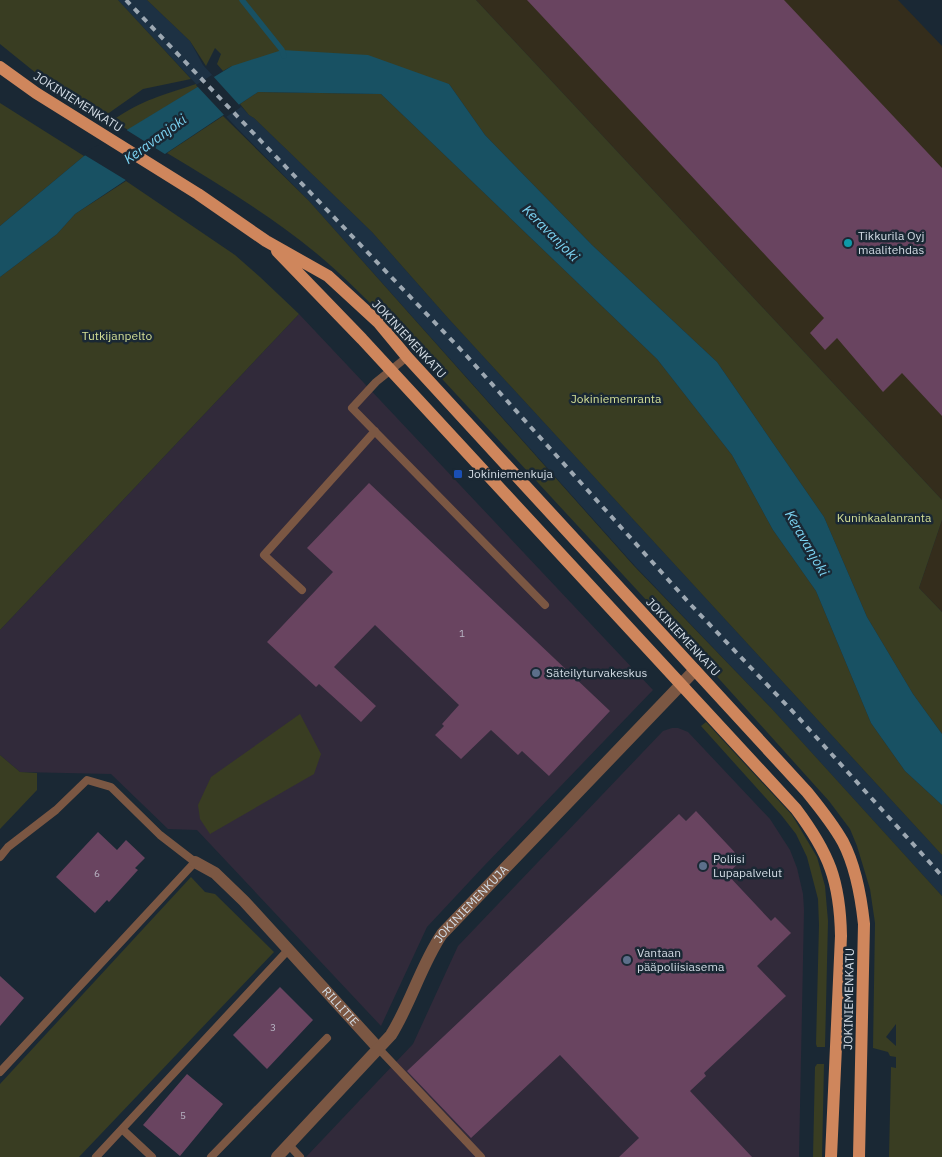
<svg xmlns="http://www.w3.org/2000/svg" width="942" height="1157" font-family="'IBM Plex Sans',sans-serif">
<style>
.commercial{fill:#312a3a}
.industrial{fill:#342d1c}
.built{fill:#1d3143}
.green{fill:#393d22;fill-rule:evenodd}
.water{fill:#185163}
.pier{fill:#1a2834}
.lines{fill:none;stroke-linecap:round;stroke-linejoin:round}
.stream{stroke:#185163;stroke-width:5.5}
.building{fill:#694460}
.lane{stroke:#7b5743;stroke-width:8}
.street{stroke:#7b5743;stroke-width:12}
.primary{stroke:#cf865c;stroke-width:12}
.rail{stroke:#9da8b2;stroke-width:4;stroke-dasharray:6 6;stroke-linecap:butt}
.culture-dot{fill:#0f9aa8;stroke:#1a2834;stroke-width:2}
.transit-dot{fill:#1a4fb4;stroke:#1a2834;stroke-width:2}
.service-dot{fill:#5c6f8a;stroke:#1a2834;stroke-width:2}
.labels{text-anchor:middle;stroke-width:5;stroke-linejoin:round;paint-order:stroke}
.number-label{font-size:10px;fill:#b8b5c3}
.street-label{font-size:12px;fill:#d2dbe4;stroke:#1a2834}
.poi-label{font-size:12px;fill:#d2dbe4;stroke:#1a2834;text-anchor:start}
.park-label{font-size:12px;fill:#d4df96;stroke:#1a2834}
.water-label{font-size:14px;font-style:italic;fill:#7cd4f3;stroke:#1a2834}
</style>
<rect width="100%" height="100%" fill="#1a2834"/>
<path class="commercial" d="M 299,314 L 653,690 L 483,867 L 427,927 L 381,1026 L 197,830 L 168,829 L 111,774 L 20,772 L 0,755 L 0,630 Z
M 672,728 L 678,728 L 688,732 L 770,819 L 790,850 L 797,868 L 803,894 L 804,910 L 799,1157 L 306,1157 L 413,1044 L 458,946 L 663,731 Z"/>
<path class="industrial" d="M 476,0 L 898,0 L 942,46 L 942,500 Z
M 942,520 L 942,612 L 919,588 Z"/>
<path class="built" d="M 118,0 L 147,0 L 190,41 L 203,65 L 249,115 L 254,118 L 372,232 L 448,318 L 942,855 L 942,896 L 772,709 L 635,566 L 309,201 L 236,127 Z"/>
<path class="green" d="M 0,0 L 118,0 L 191,79 L 143,89 L 106,115 L 57,90 L 0,44 Z
M 147,0 L 476,0 L 942,500 L 942,520 L 919,588 L 942,612 L 942,734 L 913,694 L 867,617 L 824,517 L 717,362 L 592,245 L 485,135 L 449,84 L 232,66 L 223,71 L 217,64 L 221,54 L 215,48 L 206,66 L 190,41 Z
M 196,84 L 198,87 L 128,130 L 113,120 C 142,100 163,95 196,84 Z
M 258,92 L 381,94 L 657,359 L 732,455 L 773,530 L 816,591 L 871,723 L 905,771 L 942,805 L 942,855 L 448,318 L 372,232 L 254,118 L 249,115 L 240,104 Z
M 0,103 L 84,156 L 0,226 Z
M 223,116 L 309,201 L 634,566 L 772,709 L 942,896 L 942,1157 L 889,1157 L 891,1067 L 896,1068 L 896,1057 L 890,1056 L 888,1052 L 873,1048 L 875,923 L 870,889 L 857,846 L 850,829 L 829,801 L 721,681 L 396,329 C 370,303 344,276 316,253 C 270,215 218,184 167,153 ZM 896,1024 L 896,1046 L 886,1037 Z
M 126,181 L 235,255 L 260,277 L 299,314 L 0,630 L 0,277 L 57,234 L 75,214 Z
M 300,714 L 321,754 L 314,774 L 210,834 L 200,819 L 198,805 L 211,777 Z
M 706,722 L 792,815 L 817,857 L 825,886 L 828,921 L 825,1047 L 817,1047 L 816,1044 L 819,925 L 818,899 L 807,857 L 796,834 L 782,816 L 701,726 Z
M 0,755 L 20,772 L 37,773 L 37,790 L 0,829 Z
M 191,877 L 205,892 L 215,894 L 274,952 L 79,1157 L 0,1157 L 0,1084 Z
M 817,1064 L 824,1064 L 822,1157 L 813,1157 L 815,1067 Z"/>
<path class="water" d="M 282,50 L 368,55 L 449,84 L 485,135 L 592,245 L 717,362 L 824,517 L 867,617 L 913,694 L 942,734 L 942,805 L 905,771 L 871,723 L 816,591 L 773,530 L 732,455 L 657,359 L 381,94 L 258,92 L 75,214 L 57,234 L 0,277 L 0,226 L 84,156 L 232,66 Z"/>
<path class="pier" d="M 212,75 L 241,107 L 226,117 L 196,85 Z
M 125,129 L 168,156 L 129,182 L 83,154 Z"/>
<g class="lines">
<path class="stream" d="M 242,0 L 282,50 L 284,56"/>
</g>
<path class="building" d="M 527,0 L 784,0 L 942,168 L 942,416 L 902,373 L 883,392 L 837,338 L 825,350 L 810,333 L 824,318 Z
M 369,483 L 610,711 L 549,776 L 522,751 L 518,755 L 491,730 L 461,759 L 435,735 L 444,726 L 442,724 L 459,705 L 375,625 L 334,667 L 376,706 L 361,722 L 319,684 L 316,687 L 267,642 L 333,572 L 307,548 Z
M 696,811 L 742,860 L 727,874 L 771,921 L 775,917 L 791,933 L 757,966 L 786,996 L 704,1073 L 706,1076 L 690,1091 L 752,1157 L 619,1157 L 639,1138 L 560,1055 L 471,1138 L 407,1071 L 679,814 L 686,821 Z
M 98,832 L 117,850 L 126,840 L 145,858 L 135,868 L 138,870 L 109,902 L 107,900 L 95,913 L 56,877 Z
M 0,976 L 24,998 L 0,1026 Z
M 280,987 L 313,1020 L 267,1069 L 233,1035 Z
M 187,1074 L 223,1104 L 180,1156 L 143,1125 Z"/>
<g class="lines">
<path class="lane" d="M 407,357 L 376,382 L 352,408 L 545,605
M 302,590 L 264,555 L 375,431
M 0,857 L 8,847 L 56,810 L 87,780 L 111,787 L 160,835 L 195,862 L 0,1072
M 379,1049 L 481,1157
M 122,1129 L 152,1157
M 289,1145 L 300,1157
M 96,1157 L 289,949
M 211,1157 L 327,1038"/>
<g class="street">
<path id="s1" d="M 195,862 L 215,873 L 244,901 L 379,1049"/>
<path id="s2" d="M 277,1157 L 391,1035 C 411,1003 421,965 442,934 L 695,670"/>
</g>
<path class="primary" d="M 0,67 L 36,93 L 198,194 L 266,241 L 328,276 L 378,322 L 407,357 L 807,792 C 820,808 833,824 843,842 C 856,867 861,896 864,924 L 859,1157
M 277,251 L 362,339 L 796,809 C 829,853 840,881 841,936 L 831,1157"/>
<path class="rail" d="M 126,0 L 464,353 L 691,605 L 797,716 L 942,876"/>
</g>
<circle class="culture-dot" cx="848" cy="243" r="5"/>
<rect class="transit-dot" x="453" y="469" width="10" height="10" rx="2.5"/>
<g class="service-dot">
<circle cx="536" cy="673" r="5"/>
<circle cx="703" cy="866" r="5"/>
<circle cx="627" cy="960" r="5"/>
</g>
<g class="labels">
<g class="number-label">
<text x="462" y="637">1</text>
<text x="97" y="877">6</text>
<text x="273" y="1031">3</text>
<text x="183" y="1119">5</text>
</g>
<g class="street-label">
<text transform="translate(78 102) rotate(32)" y="4">JOKINIEMENKATU</text>
<text transform="translate(409 339) rotate(47)" y="4">JOKINIEMENKATU</text>
<text transform="translate(683 637) rotate(47)" y="4">JOKINIEMENKATU</text>
<text dy="4" stroke="none"><textPath href="#s2" startOffset="322">JOKINIEMENKUJA</textPath></text>
<text transform="translate(849 999) rotate(-89)" y="4">JOKINIEMENKATU</text>
<text dy="4" stroke="none"><textPath href="#s1" startOffset="206">RILLITIE</textPath></text>
</g>
<g class="poi-label">
<text x="858" y="240">Tikkurila Oyj<tspan x="858" dy="14">maalitehdas</tspan></text>
<text x="468" y="478">Jokiniemenkuja</text>
<text x="546" y="677">Säteilyturvakeskus</text>
<text x="713" y="863">Poliisi<tspan x="713" dy="14">Lupapalvelut</tspan></text>
<text x="637" y="957">Vantaan<tspan x="637" dy="14">pääpoliisiasema</tspan></text>
</g>
<g class="park-label">
<text x="117" y="340">Tutkijanpelto</text>
<text x="616" y="403">Jokiniemenranta</text>
<text x="884" y="522">Kuninkaalanranta</text>
</g>
<g class="water-label">
<text transform="translate(155 139) rotate(-36)" y="5">Keravanjoki</text>
<text transform="translate(551 233) rotate(45)" y="5">Keravanjoki</text>
<text transform="translate(807 543) rotate(60)" y="5">Keravanjoki</text>
</g>
</g>
</svg>
